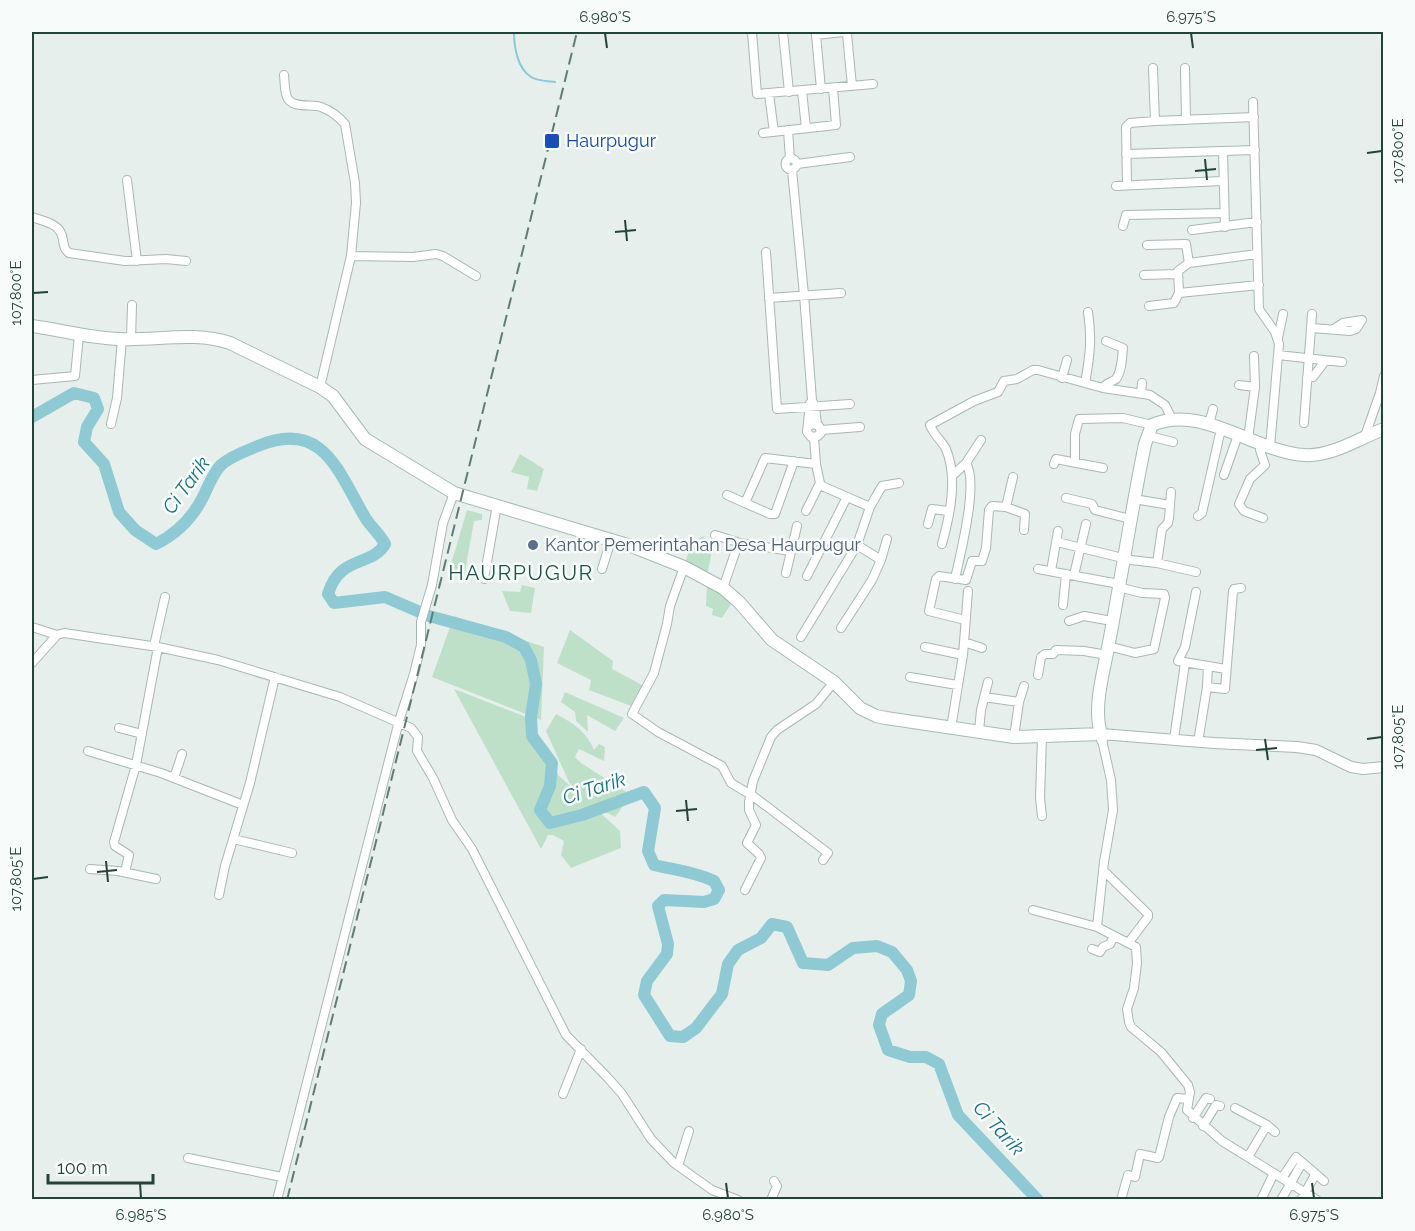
<svg xmlns="http://www.w3.org/2000/svg" width="1415" height="1231" font-family="Raleway,sans-serif">
<style>
.green{fill:#bfe0c8}
.lines{fill:none;stroke-linecap:round;stroke-linejoin:round}
.stream{stroke:#8ec9d4;stroke-width:2}
.river{stroke:#8ec9d4;stroke-width:12}
.minor-casing{stroke:#a8b8b2;stroke-width:10}
.tertiary-casing{stroke:#a8b8b2;stroke-width:12}
.secondary-casing{stroke:#a4bbb3;stroke-width:14}
.minor{stroke:#fff;stroke-width:8}
.tertiary{stroke:#fff;stroke-width:10}
.secondary{stroke:#fff;stroke-width:12}
.rail{stroke:#5f7d75;stroke-width:2;stroke-dasharray:12 6;stroke-linecap:butt}
.ticks{fill:none;stroke:#24423a;stroke-width:2}
.transit-dot{fill:#1a4fb4;stroke:#f7fbf9;stroke-width:2}
.service-dot{fill:#5c6f8a;stroke:#f7fbf9;stroke-width:2}
.labels{text-anchor:middle;stroke-width:5;stroke-linejoin:round;paint-order:stroke}
.transit-label{font-size:18px;fill:#164399;stroke:#f7fbf9;text-anchor:start}
.service-label{font-size:18px;fill:#4e5e75;stroke:#f7fbf9;text-anchor:start}
.water-label{font-size:20px;font-style:italic;fill:#1c6f80;stroke:#f7fbf9}
.quarter-label{font-size:21px;letter-spacing:1.5px;fill:#1f5548;stroke:#f7fbf9}
.neatline{fill:none;stroke:#24423a;stroke-width:2}
.ticks-label{font-size:15px;text-anchor:middle;fill:#24423a}
</style>
<rect width="100%" height="100%" fill="#e6efeb"/>
<path class="green" d="M 520,454 L 544,469 L 537,491 L 527,489 L 529,477 L 511,472 Z
M 467,510 L 482,514 L 482,520 L 474,521 L 464,577 L 449,571 Z
M 703,536 L 712,551 L 707,575 L 685,565 L 690,546 Z
M 707,584 L 733,601 L 722,618 L 712,615 L 713,609 L 706,606 Z
M 522,585 L 535,588 L 531,613 L 510,611 L 502,591 L 520,592 Z
M 454,616 L 544,647 L 541,720 L 432,677 Z
M 570,630 L 613,661 L 612,669 L 644,686 L 631,706 L 589,690 L 591,680 L 557,663 Z
M 454,689 L 526,717 L 559,776 L 575,790 L 569,782 L 546,731 L 556,714 C 573,723 586,731 594,750 L 599,744 L 605,747 L 604,761 L 579,749 L 575,757 L 581,763 L 631,795 L 615,817 L 592,805 L 620,831 L 621,848 L 571,868 L 561,855 L 564,841 L 553,835 L 548,835 L 541,849 Z
M 565,692 L 624,718 L 615,731 L 587,715 L 588,732 L 576,721 L 575,712 L 561,702 Z"/>
<g class="lines">
<path class="stream" d="M 514,32 C 514,46 517,68 531,77 C 537,81 548,81 555,82"/>
<path class="river" d="M 32,417 L 74,393 L 94,398 L 98,409 L 87,427 L 84,442 L 104,464 L 119,512 L 135,530 L 156,544 C 176,534 193,517 203,497 C 208,487 213,473 221,465 C 231,456 246,451 258,446 C 324,418 339,474 366,519 C 372,528 380,534 385,544 C 372,567 339,555 328,594 L 334,603 L 385,597 L 429,616 L 506,637 L 524,647 L 531,660 L 536,684 L 531,717 L 532,736 L 552,763 L 550,786 L 540,810 L 550,823 L 582,815 L 644,792 L 655,808 L 648,851 L 654,865 C 675,870 695,872 714,881 L 719,890 L 714,899 L 704,902 L 664,900 L 658,906 L 668,944 L 667,954 L 647,981 L 644,995 L 670,1036 L 683,1037 L 696,1028 L 722,994 L 728,964 L 738,950 L 761,938 L 772,924 L 787,927 L 803,963 L 828,965 L 853,948 L 877,946 L 892,952 L 907,970 L 911,981 L 909,995 L 882,1014 L 879,1025 L 888,1050 L 910,1057 L 926,1057 L 939,1064 L 958,1115 L 1038,1200"/>
<defs>
<path id="minor" d="M 752,32 L 757,94 L 873,84
M 783,32 L 789,92
M 1153,68 L 1155,121
M 1185,68 L 1186,120
M 284,75 C 285,82 284,93 288,99 C 294,108 311,104 321,107 C 329,110 339,117 345,124 L 355,183 L 356,203 L 351,256 L 320,387
M 821,89 L 816,35 L 843,32 L 847,34 L 852,86
M 802,91 L 806,128
M 769,94 L 774,132
M 1253,102 L 1259,309 L 1275,332 L 1279,344 L 1270,447
M 788,130 L 790,159
M 763,133 L 836,125 L 833,88
M 1223,151 L 1225,227
M 1126,154 L 1255,150
M785.5 164a5.5 5.5 0 1 1 11 0a5.5 5.5 0 1 1-11 0Z
M 797,164 L 850,157
M 792,170 L 804,295 L 812,400 L 815,407 L 817,424
M 127,180 L 137,261
M 1127,184 L 1126,127 L 1130,123 L 1155,121 L 1254,117
M 1116,186 L 1222,181
M 32,217 C 45,222 61,223 63,240 C 64,246 64,249 69,253 L 125,261 L 166,259 L 186,261
M 1123,226 L 1126,215 L 1224,213
M 1192,230 L 1257,222
M 1147,245 L 1186,244 L 1189,263 L 1178,271 L 1179,293
M 766,252 L 777,409 L 850,404
M 351,256 L 413,257 L 436,254 L 443,256 L 476,276
M 1189,263 L 1257,254
M 1144,275 L 1177,274
M 769,298 L 841,293
M 1149,306 L 1174,303 L 1179,293 L 1259,285
M 1312,328 L 1350,331 L 1356,329 L 1362,320 L 1343,323 L 1334,329
M 1278,338 L 1283,314
M 131,339 L 132,305
M 1278,355 L 1342,362
M 1062,378 L 1067,360
M 1307,378 L 1313,377 L 1325,361
M 32,380 L 75,376 L 79,335
M 1085,383 C 1090,356 1092,338 1088,312
M 1239,385 L 1255,387
M 1103,388 C 1107,382 1111,383 1116,379 C 1122,371 1122,357 1123,348 L 1106,341
M 1141,393 L 1142,383
M 1304,423 L 1312,314
M 111,424 L 117,398 L 122,339
M 1209,424 L 1213,409
M 809,426 L 813,424 L 819,426 L 821,433 L 818,436 L 811,437 L 807,432 L 810,403
M 821,430 L 860,427
M 1149,436 L 1173,442
M 1365,436 L 1380,393 L 1384,376
M 814,438 L 816,464
M 1248,439 L 1255,387 L 1254,356
M 1261,444 L 1260,450 L 1265,465 L 1250,479 L 1239,504 L 1244,511 L 1263,518
M 794,461 L 775,514 L 770,514 L 745,503 L 765,458 L 816,464 L 820,483 L 822,486 L 870,507 L 857,545 L 801,637
M 1075,462 L 1075,434 L 1079,419 L 1123,418 L 1152,425
M 1054,464 L 1056,459 L 1103,468
M 1224,475 L 1238,435
M 952,476 L 966,463 L 981,440
M 727,495 L 745,503
M 1066,498 L 1092,504 L 1095,510 L 1130,519
M 1134,499 L 1170,505
M 870,507 L 882,486 L 899,483
M 1006,507 L 1013,477
M 806,511 L 820,483
M 1198,516 L 1202,513 L 1221,429
M 928,524 L 932,509 L 948,511
M 715,535 L 740,543
M 1057,542 L 1131,560 L 1157,563 L 1196,572
M 942,544 C 950,515 958,478 946,449 C 942,441 933,434 930,425 L 974,401 L 998,392 L 1004,381 L 1017,379 L 1033,370 L 1038,370 L 1103,388 L 1150,395 L 1165,405 L 1172,419
M 857,545 L 881,560 L 887,539
M 1157,563 L 1162,529 L 1168,523 L 1169,518 L 1171,492
M 684,567 L 670,606 L 667,624 L 654,673 L 632,714 L 658,732 L 722,766 L 731,783 L 753,796 L 828,853 L 823,860
M 602,569 L 611,540
M 1038,569 L 1119,584
M 1051,571 L 1058,531
M 786,573 L 797,526
M 1074,575 L 1086,524
M 807,576 L 847,497
M 484,579 L 497,505
M 955,579 C 960,555 979,483 966,463
M 723,588 L 738,544 L 740,543 L 790,551
M 1196,592 L 1185,647 L 1178,661 L 1226,669
M 1063,605 L 1066,574
M 965,620 L 929,611 L 936,579 L 939,576 L 966,580 L 972,561 L 982,561 L 986,548 L 989,510 L 992,506 L 1006,507 L 1025,514 L 1024,530
M 1069,621 L 1084,616 L 1112,621
M 32,627 L 57,635
M 841,628 L 872,580 L 881,560
M 964,642 L 982,648
M 154,646 L 165,597
M 1108,646 L 1135,653 L 1154,649 L 1165,598 L 1164,594 L 1142,593 L 1118,587
M 925,647 L 963,655
M 32,663 L 57,635 L 64,633 L 158,647 L 218,660 L 340,697 L 411,728 L 418,737 L 417,751 L 433,778 L 452,820 L 472,849 L 566,1035 L 608,1078 L 622,1094 L 651,1139 L 674,1163 L 712,1190 L 738,1200
M 1038,675 L 1041,657 L 1045,654 L 1053,654 L 1056,650 L 1084,651 L 1107,655
M 910,677 L 957,685
M 1207,687 L 1225,689 L 1233,591 L 1234,589 L 1241,588
M 984,697 L 1019,702
M 119,728 L 142,734
M 951,728 L 963,655 L 968,591
M 979,731 L 981,710 L 988,682
M 1014,737 L 1019,702 L 1024,686
M 1174,739 L 1185,663
M 1102,740 L 1111,780 L 1113,810 L 1104,862 L 1097,927 L 1136,947 L 1137,963 L 1134,988 L 1127,1009 L 1129,1022 L 1131,1027 L 1161,1052 L 1188,1085 L 1190,1092 L 1187,1110 L 1222,1141 L 1317,1200
M 1198,742 L 1207,687 L 1208,666
M 88,751 L 161,773 L 243,805
M 174,778 L 182,754
M 1042,816 L 1040,798 L 1042,737
M 233,839 L 292,853
M 90,869 L 118,871 L 156,879
M 1103,870 L 1148,914 L 1148,917 L 1129,942
M 125,872 L 129,855 L 115,846 L 114,842 L 136,765 L 158,647
M 745,890 L 761,858 L 759,854 L 747,843 L 756,825 L 749,810 L 749,802 L 753,781 L 771,737 L 777,730 L 816,704 L 834,682
M 219,895 L 225,866 L 250,783 L 275,677
M 1033,910 L 1097,927
M 1092,949 L 1100,952 L 1103,947 L 1110,944 L 1114,936
M 563,1094 L 581,1049
M 1235,1108 L 1267,1125 L 1275,1132
M 1193,1118 L 1206,1098 L 1210,1099
M 1203,1126 L 1216,1105 L 1220,1106
M 1248,1157 L 1267,1125
M 188,1158 L 282,1177
M 678,1166 L 689,1131
M 1282,1178 L 1296,1157 L 1324,1181
M 277,1200 L 399,721 L 414,674 L 421,645 L 421,622 L 432,585 L 443,523 L 454,493
M 771,1200 L 777,1186 L 774,1181
M 1121,1200 L 1128,1175 L 1135,1177 L 1140,1154 L 1158,1158 L 1159,1157 L 1169,1117 L 1177,1098 L 1189,1099
M 1261,1200 L 1274,1173
M 1281,1200 L 1302,1163
M 1301,1200 L 1315,1175"/>
<path id="tertiary" d="M 1102,740 L 1101,734 L 1214,743 L 1297,747 L 1316,750 L 1351,767 L 1363,769 L 1384,767"/>
<path id="secondary" d="M 32,326 C 61,330 89,338 119,339 C 157,341 193,331 230,343 L 320,387 L 333,396 L 365,439 L 454,493 L 631,546 L 684,567 L 723,588 L 739,602 L 772,640 L 834,682 L 860,708 L 876,716 L 886,718 L 1014,737 L 1101,734 C 1093,708 1103,674 1108,648 C 1121,580 1131,512 1145,444 L 1152,425 C 1201,403 1255,452 1304,455 C 1332,457 1359,438 1384,429"/>
</defs>
<use href="#minor" class="minor-casing"/>
<use href="#tertiary" class="tertiary-casing"/>
<use href="#secondary" class="secondary-casing"/>
<use href="#minor" class="minor"/>
<use href="#tertiary" class="tertiary"/>
<use href="#secondary" class="secondary"/>
<path class="rail" d="M 287,1200 L 577,32"/>
</g>
<path class="ticks" d="M 605,33 L 607,48M 1191,33 L 1193,48M 1367,153 L 1382,151M 1205,159 L 1207,180M 1195,171 L 1216,169M 625,220 L 627,241M 615,232 L 636,230M 33,293 L 48,292M 1265,739 L 1268,760M 1367,739 L 1382,737M 1256,750 L 1277,748M 686,800 L 688,821M 676,811 L 697,809M 106,861 L 108,882M 97,872 L 117,870M 33,879 L 48,877M 140,1183 L 141,1198M 726,1183 L 728,1198M 1312,1183 L 1314,1198"/>
<rect class="transit-dot" x="544" y="133" width="16" height="16" rx="3"/>
<circle class="service-dot" cx="533" cy="545" r="6"/>
<g class="labels">
<g class="transit-label">
<text x="566" y="147">Haurpugur</text>
</g>
<g class="service-label">
<text x="545" y="551">Kantor Pemerintahan Desa Haurpugur</text>
</g>
<g class="water-label">
<text transform="translate(186 485) rotate(-54)" y="7">Ci Tarik</text>
<text transform="translate(594 788) rotate(-18)" y="7">Ci Tarik</text>
<text transform="translate(999 1128) rotate(48)" y="7">Ci Tarik</text>
</g>
<g class="quarter-label">
<text x="521" y="580">HAURPUGUR</text>
</g>
</g>
<rect width="1415" height="1231" fill="none" stroke="#f7fbf9" stroke-width="66"/>
<path d="M48 1174v9h105v-9" fill="none" stroke="#24423a" stroke-width="3"/>
<text x="57" y="1174" font-size="18" fill="#24423a" stroke="#f7fbf9" stroke-width="4.5" paint-order="stroke">100 m</text>
<rect x="33" y="33" width="1349" height="1165" class="neatline"/>
<g class="ticks-label">
<text x="605" y="22">6.980°S</text>
<text x="1191" y="22">6.975°S</text>
<text transform="translate(1398 151) rotate(-90)" y="5">107.800°E</text>
<text transform="translate(16 293) rotate(-90)" y="5">107.800°E</text>
<text transform="translate(1398 737) rotate(-90)" y="5">107.805°E</text>
<text transform="translate(16 879) rotate(-90)" y="5">107.805°E</text>
<text x="141" y="1220">6.985°S</text>
<text x="728" y="1220">6.980°S</text>
<text x="1314" y="1220">6.975°S</text>
</g>
</svg>
